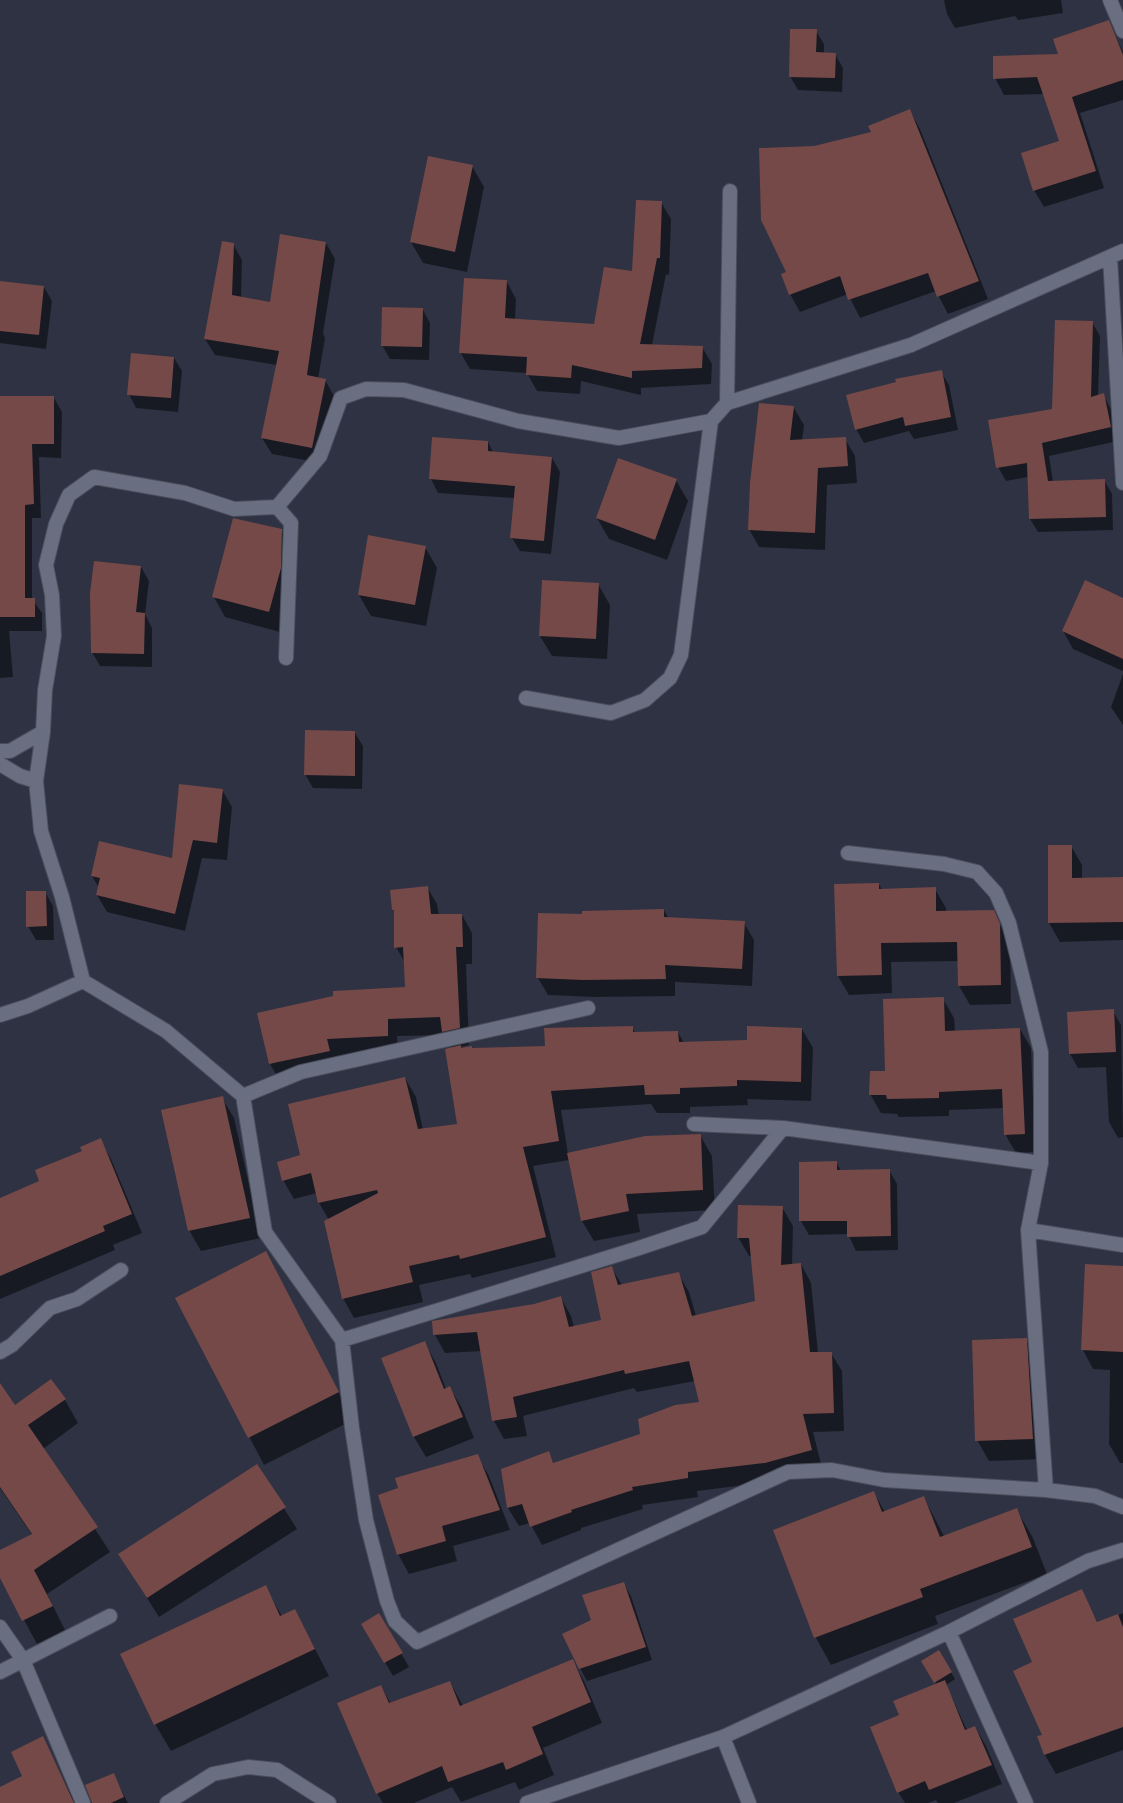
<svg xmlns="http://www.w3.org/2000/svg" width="1123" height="1803" font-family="'Asap Condensed',sans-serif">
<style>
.shadow{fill:#0007}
.building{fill:#744948}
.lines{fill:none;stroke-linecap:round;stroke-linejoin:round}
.minor-casing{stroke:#494d5b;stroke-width:16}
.minor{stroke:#696e80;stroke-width:14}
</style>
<rect width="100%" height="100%" fill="#2e3242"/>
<path class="shadow" d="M 944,0 L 1061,0 L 1063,13 L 1018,20 L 1015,16 L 955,28 L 947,14 Z
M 1108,22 L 1123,52 L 1123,100 L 1080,113 L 1104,188 L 1044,207 L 1034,190 L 1060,142 L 1044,94 L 1004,95 L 995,78 L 1059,55 Z
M 816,31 L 824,44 L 824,54 L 835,54 L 843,68 L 842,92 L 798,90 L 790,76 Z
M 910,111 L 920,129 L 988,299 L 948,314 L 936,291 L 860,318 L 848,294 L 800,312 L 790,294 L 814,148 L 872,133 Z
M 472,166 L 484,187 L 467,272 L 423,263 L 411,242 Z
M 661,202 L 671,219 L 669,275 L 666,274 L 652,345 L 702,347 L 712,364 L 711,384 L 641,388 L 641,395 L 581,381 L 580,394 L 537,391 L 527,373 L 470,369 L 460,352 L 507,282 L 516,299 L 515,320 L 595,325 L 633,272 Z
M 326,243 L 335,259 L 323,333 L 325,338 L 318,379 L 325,380 L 334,396 L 321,463 L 272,454 L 262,438 L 277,365 L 215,355 L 205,339 L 233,244 L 242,260 L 241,298 L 271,303 Z
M 0,282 L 44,287 L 52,301 L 46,349 L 0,343 Z
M 423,310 L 430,323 L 429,360 L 390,359 L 382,345 Z
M 1092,322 L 1100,336 L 1098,396 L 1103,395 L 1111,409 L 1118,441 L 1049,456 L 1053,482 L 1104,480 L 1112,494 L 1113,530 L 1038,532 L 1030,519 L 1028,477 L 1006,481 L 998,467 L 1053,410 Z
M 174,358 L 182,371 L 178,412 L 136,408 L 129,394 Z
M 941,372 L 949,385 L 958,430 L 914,439 L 909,431 L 864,443 L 856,429 Z
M 0,397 L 54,398 L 62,412 L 61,458 L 39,457 L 41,518 L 32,518 L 32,599 L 42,613 L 42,631 L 9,631 L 13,677 L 0,678 Z
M 794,408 L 804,425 L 802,441 L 845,439 L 855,456 L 857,483 L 827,485 L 825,550 L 759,547 L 749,529 Z
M 488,442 L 493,452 L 552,458 L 560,472 L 551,554 L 520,551 L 512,538 L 515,498 L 438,493 L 431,479 Z
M 676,480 L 688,501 L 667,560 L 609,539 L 597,518 Z
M 281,530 L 293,551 L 280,632 L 225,617 L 214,597 Z
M 425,547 L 437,568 L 426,626 L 371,616 L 359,595 Z
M 141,567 L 149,581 L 145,614 L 152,628 L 152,667 L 100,666 L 92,652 Z
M 598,584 L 610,605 L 607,659 L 552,656 L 540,636 Z
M 1123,599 L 1123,671 L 1073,649 L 1063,631 Z
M 1123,674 L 1123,725 L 1111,707 Z
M 355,733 L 363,746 L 362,789 L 313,788 L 305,774 Z
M 222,790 L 232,807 L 227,860 L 202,858 L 185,931 L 107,912 L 97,895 L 99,888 L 92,876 L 173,859 Z
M 1071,846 L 1082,865 L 1082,879 L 1123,878 L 1123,940 L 1060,942 L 1049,923 Z
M 879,884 L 882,890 L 935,889 L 946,908 L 946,912 L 993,912 L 1010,944 L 1011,1004 L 970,1005 L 959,986 L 959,961 L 891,962 L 892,993 L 849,995 L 838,976 Z
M 427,887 L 437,904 L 439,916 L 462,915 L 472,933 L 472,964 L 466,964 L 469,1045 L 460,1047 L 460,1049 L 546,1047 L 632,1027 L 635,1033 L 678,1032 L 684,1043 L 748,1041 L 802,1029 L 813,1048 L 811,1101 L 747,1099 L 748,1105 L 690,1107 L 690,1113 L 657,1113 L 651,1104 L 561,1110 L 568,1154 L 700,1135 L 712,1156 L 715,1210 L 637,1214 L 640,1232 L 594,1241 L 582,1221 L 569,1160 L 533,1166 L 556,1257 L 472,1278 L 470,1274 L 419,1285 L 423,1302 L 354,1318 L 343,1298 L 329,1220 L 319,1203 L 317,1193 L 294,1199 L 283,1180 L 301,1156 L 405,1078 L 416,1097 L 423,1130 L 459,1125 L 453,1048 L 445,1035 L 397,1036 L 398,1053 L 336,1056 L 339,1068 L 280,1081 L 270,1064 L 406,988 L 405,963 L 396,947 L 396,914 L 393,910 Z
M 45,892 L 53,906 L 54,940 L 36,940 L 28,926 Z
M 664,910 L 669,919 L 744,923 L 754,940 L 752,986 L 675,982 L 675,996 L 594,997 L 548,995 L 538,978 Z
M 943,999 L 954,1018 L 955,1031 L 1020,1029 L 1031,1048 L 1035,1152 L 1016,1153 L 1005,1134 L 1004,1108 L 949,1110 L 949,1116 L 899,1117 L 897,1114 L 881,1113 L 870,1094 Z
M 1113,1011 L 1121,1025 L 1123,1137 L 1118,1138 L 1109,1122 L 1106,1067 L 1078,1068 L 1070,1054 Z
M 222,1098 L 234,1118 L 261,1238 L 201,1251 L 189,1230 Z
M 100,1140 L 111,1159 L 142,1233 L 113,1245 L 115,1250 L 0,1299 L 0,1199 L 41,1182 Z
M 836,1162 L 841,1171 L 889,1170 L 897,1184 L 898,1250 L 856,1251 L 848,1234 L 809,1235 L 801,1221 L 800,1163 Z
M 782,1207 L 793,1226 L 792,1265 L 801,1264 L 811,1283 L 818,1353 L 831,1353 L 842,1371 L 844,1431 L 813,1432 L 822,1468 L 776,1481 L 697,1491 L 698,1497 L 642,1505 L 643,1509 L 581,1528 L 581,1530 L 542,1545 L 530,1523 L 519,1526 L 508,1508 L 502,1470 L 548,1453 L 554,1464 L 641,1435 L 700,1403 L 695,1381 L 637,1392 L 634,1388 L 523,1416 L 527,1436 L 504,1439 L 494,1421 L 482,1351 L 445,1353 L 435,1335 L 561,1298 L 571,1316 L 574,1327 L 603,1321 L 611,1267 L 622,1285 L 678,1273 L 689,1292 L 696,1316 L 757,1302 L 752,1256 L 749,1256 L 738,1237 Z
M 265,1253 L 353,1420 L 264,1465 L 177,1298 Z
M 1123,1267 L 1123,1463 L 1120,1463 L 1109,1444 L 1110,1370 L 1093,1369 L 1083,1350 Z
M 1026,1340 L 1038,1360 L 1044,1459 L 989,1461 L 977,1440 Z
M 424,1342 L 436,1363 L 446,1389 L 450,1388 L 462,1408 L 474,1438 L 426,1457 L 414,1437 Z
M 0,1390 L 15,1407 L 65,1400 L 78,1423 L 43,1449 L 110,1552 L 47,1594 L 65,1630 L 37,1644 L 0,1575 L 0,1551 L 32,1535 L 0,1488 Z
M 477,1456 L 489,1476 L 510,1530 L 453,1546 L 457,1561 L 409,1574 L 398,1554 Z
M 257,1466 L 297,1529 L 159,1617 L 119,1554 Z
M 874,1493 L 885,1512 L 924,1498 L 944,1536 L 1016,1509 L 1032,1536 L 1047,1574 L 935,1616 L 938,1624 L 831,1665 L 816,1638 L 774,1530 Z
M 623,1583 L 631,1596 L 652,1660 L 587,1681 L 580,1668 L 592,1621 Z
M 265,1587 L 282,1616 L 295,1610 L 329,1676 L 171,1751 L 155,1724 Z
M 1081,1591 L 1098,1623 L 1123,1613 L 1123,1750 L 1056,1774 L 1045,1755 L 1038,1737 L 1043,1735 L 1033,1663 Z
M 379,1615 L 409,1667 L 393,1676 L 363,1624 Z
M 939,1652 L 955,1679 L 946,1685 L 967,1730 L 975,1727 L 986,1746 L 1002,1784 L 954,1803 L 938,1803 L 936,1800 L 928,1803 L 905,1803 L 898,1792 L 901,1716 L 937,1685 L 923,1662 Z
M 572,1660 L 584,1681 L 602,1723 L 543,1748 L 554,1775 L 519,1790 L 515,1782 L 461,1802 L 452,1787 L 414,1803 L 383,1803 L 377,1793 L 381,1686 L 391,1704 L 450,1682 L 463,1706 Z
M 42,1738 L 75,1803 L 0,1803 L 0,1788 L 24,1776 Z
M 113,1774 L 128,1803 L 92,1803 L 86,1786 Z"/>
<path class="building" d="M 1109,20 L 1123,55 L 1123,80 L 1072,97 L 1096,171 L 1033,191 L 1021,153 L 1059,141 L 1037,77 L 993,79 L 993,56 L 1058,54 L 1053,39 Z
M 790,29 L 817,29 L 816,52 L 836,53 L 835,78 L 789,77 Z
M 910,109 L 979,281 L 937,297 L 928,273 L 848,300 L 840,276 L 789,295 L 781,274 L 786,272 L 761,220 L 759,148 L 814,146 L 871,132 L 868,126 Z
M 428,156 L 473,165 L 455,252 L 410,242 Z
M 636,200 L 662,201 L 660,258 L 657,258 L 640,344 L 703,346 L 702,368 L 632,371 L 632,378 L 572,365 L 571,378 L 526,375 L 527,357 L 459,353 L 464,278 L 507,280 L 505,318 L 594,324 L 604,267 L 632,271 Z
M 280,234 L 326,242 L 307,375 L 326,379 L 312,448 L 261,438 L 279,351 L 204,339 L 222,241 L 234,243 L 232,295 L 270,302 Z
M 0,281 L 44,286 L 39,335 L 0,331 Z
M 382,307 L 423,308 L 422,347 L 381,346 Z
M 1055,320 L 1093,321 L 1091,397 L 1104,393 L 1111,427 L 1042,443 L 1048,481 L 1105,479 L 1106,517 L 1029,519 L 1027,463 L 996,468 L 988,420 L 1052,409 Z
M 131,353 L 174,357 L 171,398 L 127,395 Z
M 942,370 L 951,417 L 905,426 L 903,417 L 855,430 L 846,395 L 896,382 L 895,379 Z
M 0,396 L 54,396 L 54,444 L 32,444 L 34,504 L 25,505 L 25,598 L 35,598 L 35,617 L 0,617 Z
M 759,403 L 794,406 L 790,440 L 846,437 L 848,466 L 818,468 L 815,533 L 748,530 L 750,483 Z
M 432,437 L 488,441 L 488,451 L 552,457 L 544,541 L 510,538 L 515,486 L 429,479 Z
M 618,458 L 677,479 L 655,540 L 596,518 Z
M 233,518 L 282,529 L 281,568 L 269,612 L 212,597 Z
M 368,535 L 426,546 L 415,605 L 358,595 Z
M 94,561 L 141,566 L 136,612 L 145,613 L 144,654 L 91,653 L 90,593 Z
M 542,580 L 599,583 L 596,639 L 539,636 Z
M 1085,580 L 1123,598 L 1123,659 L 1062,631 Z
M 305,730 L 355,731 L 355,776 L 304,775 Z
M 179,784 L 223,789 L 217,843 L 193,840 L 175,914 L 96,895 L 100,878 L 91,876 L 99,841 L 172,858 Z
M 1048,845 L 1072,845 L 1072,878 L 1123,877 L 1123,922 L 1048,923 Z
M 879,883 L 879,889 L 936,887 L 936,911 L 994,910 L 1000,924 L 1001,985 L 958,986 L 957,942 L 881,943 L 882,975 L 837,976 L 834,884 Z
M 428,886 L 431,914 L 462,914 L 463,947 L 456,947 L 460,1028 L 442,1032 L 440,1017 L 388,1019 L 388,1036 L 327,1039 L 330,1051 L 269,1064 L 257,1013 L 333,996 L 333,991 L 405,987 L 403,947 L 394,948 L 394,910 L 392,910 L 390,890 Z
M 26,891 L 46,891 L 47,926 L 26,927 Z
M 664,909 L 664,917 L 745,921 L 742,969 L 665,965 L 666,979 L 583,980 L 536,978 L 538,913 L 582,914 L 582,911 Z
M 944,997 L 945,1031 L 1020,1028 L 1025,1134 L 1004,1135 L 1002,1089 L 939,1092 L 939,1098 L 887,1099 L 886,1095 L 869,1095 L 870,1071 L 885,1071 L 883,999 Z
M 1114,1009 L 1116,1052 L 1069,1054 L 1067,1012 Z
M 633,1026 L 633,1032 L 678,1031 L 679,1042 L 747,1040 L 747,1026 L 802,1028 L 801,1082 L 737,1080 L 737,1086 L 680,1088 L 680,1094 L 645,1095 L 644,1085 L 551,1091 L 559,1141 L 523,1147 L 546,1237 L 460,1259 L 459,1255 L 409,1266 L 413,1282 L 342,1299 L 324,1221 L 378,1193 L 377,1190 L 318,1203 L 311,1173 L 282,1181 L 277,1162 L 300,1155 L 288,1104 L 405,1077 L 418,1129 L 457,1124 L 445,1049 L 461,1045 L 461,1048 L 472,1046 L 472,1048 L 545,1046 L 544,1028 Z
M 223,1096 L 250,1218 L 188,1231 L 161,1110 Z
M 701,1134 L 703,1190 L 626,1194 L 629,1211 L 581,1221 L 567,1153 L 645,1136 Z
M 101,1138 L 132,1214 L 103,1226 L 105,1231 L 0,1276 L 0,1198 L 39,1181 L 35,1170 L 82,1151 L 80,1147 Z
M 837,1161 L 837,1170 L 890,1169 L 891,1236 L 847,1237 L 847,1221 L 799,1221 L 799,1162 Z
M 738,1205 L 783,1206 L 781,1265 L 801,1263 L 810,1352 L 832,1352 L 834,1413 L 803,1414 L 812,1450 L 765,1463 L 688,1472 L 688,1478 L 632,1487 L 633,1490 L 571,1510 L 572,1512 L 530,1527 L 522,1504 L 507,1508 L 501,1469 L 549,1451 L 553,1463 L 640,1434 L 638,1419 L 675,1405 L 699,1402 L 689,1361 L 625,1374 L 624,1370 L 513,1397 L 517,1417 L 492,1421 L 477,1332 L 433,1335 L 432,1321 L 534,1304 L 561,1296 L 569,1327 L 601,1320 L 591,1272 L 612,1266 L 618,1285 L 679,1272 L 692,1316 L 755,1301 L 749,1238 L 737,1238 Z
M 266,1251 L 339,1392 L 248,1438 L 175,1298 Z
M 1085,1264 L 1123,1266 L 1123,1352 L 1081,1350 Z
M 1027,1338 L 1033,1439 L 975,1441 L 972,1340 Z
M 425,1341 L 444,1389 L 450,1386 L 463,1417 L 413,1437 L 381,1358 Z
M 51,1379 L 66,1399 L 28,1425 L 98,1527 L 34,1570 L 53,1606 L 22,1621 L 0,1578 L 0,1550 L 32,1534 L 0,1487 L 0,1383 L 15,1405 Z
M 478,1454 L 500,1510 L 442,1526 L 446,1541 L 397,1555 L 378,1495 L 398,1488 L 395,1478 Z
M 257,1464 L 286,1507 L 147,1598 L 118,1554 Z
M 874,1491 L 882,1512 L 924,1496 L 940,1537 L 1017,1508 L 1032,1547 L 920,1589 L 923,1597 L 814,1638 L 773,1530 Z
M 624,1582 L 646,1647 L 579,1669 L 562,1634 L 591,1620 L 582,1595 Z
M 266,1585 L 280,1616 L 295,1609 L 315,1649 L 154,1725 L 120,1654 Z
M 1082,1589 L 1097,1622 L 1118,1614 L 1123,1627 L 1123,1727 L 1044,1755 L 1037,1736 L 1042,1735 L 1013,1671 L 1032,1662 L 1013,1619 Z
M 379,1613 L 403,1653 L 384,1663 L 361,1624 Z
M 939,1650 L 952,1672 L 934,1683 L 921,1661 Z
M 573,1659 L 591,1702 L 532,1727 L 543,1754 L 506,1770 L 503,1762 L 448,1782 L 442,1766 L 376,1794 L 337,1703 L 381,1685 L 389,1703 L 450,1681 L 460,1706 Z
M 945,1680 L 965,1730 L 975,1726 L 992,1765 L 929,1790 L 925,1781 L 897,1793 L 870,1727 L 899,1715 L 893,1701 Z
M 43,1736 L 74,1803 L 0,1803 L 0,1787 L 22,1776 L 11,1752 Z
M 114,1773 L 124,1797 L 111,1803 L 92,1803 L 85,1785 Z"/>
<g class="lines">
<defs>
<path id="minor" d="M 1110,0 L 1123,31
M 1110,257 L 1123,483
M 727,403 L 730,191
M 277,507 L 291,523 L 286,658
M 526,698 L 611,713 L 645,700 L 670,678 L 681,655 L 711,421
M 0,751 L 10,751 L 43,732
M 0,764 L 20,776 L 36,781
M 848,853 L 944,864 L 977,872 L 996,893 L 1009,923 L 1041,1052 L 1041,1163 L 1028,1230 L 1046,1490
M 83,981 L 62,897 L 41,831 L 36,781 L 43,732 L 45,690 L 54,636 L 52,595 L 46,565 L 56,524 L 69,495 L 94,477 L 185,493 L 234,509 L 277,507 L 320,456 L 341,398 L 366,389 L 404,390 L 518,421 L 619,438 L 711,421 L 727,403 L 911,345 L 1123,251
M 588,1008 L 301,1072 L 243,1096 L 265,1232 L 342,1340 L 352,1428 L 366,1520 L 387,1601 L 395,1621 L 417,1642 L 788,1472 L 832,1470 L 884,1480 L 1046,1490 L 1095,1496 L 1123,1507
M 0,1015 L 28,1006 L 83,981 L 166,1031 L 243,1096
M 694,1124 L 783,1128 L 1041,1163
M 1028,1230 L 1123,1245
M 342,1340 L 636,1249 L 702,1227 L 783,1128
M 0,1352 L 12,1345 L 50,1308 L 77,1299 L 121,1270
M 0,1627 L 23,1660 L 83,1803
M 949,1632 L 1026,1803
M 0,1672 L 110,1616
M 723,1737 L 749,1803
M 167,1803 L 213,1774 L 248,1767 L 277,1770 L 329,1803
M 527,1803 L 723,1737 L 949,1632 L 1088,1561 L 1123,1550"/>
</defs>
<use href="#minor" class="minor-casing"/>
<use href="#minor" class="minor"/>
</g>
</svg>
